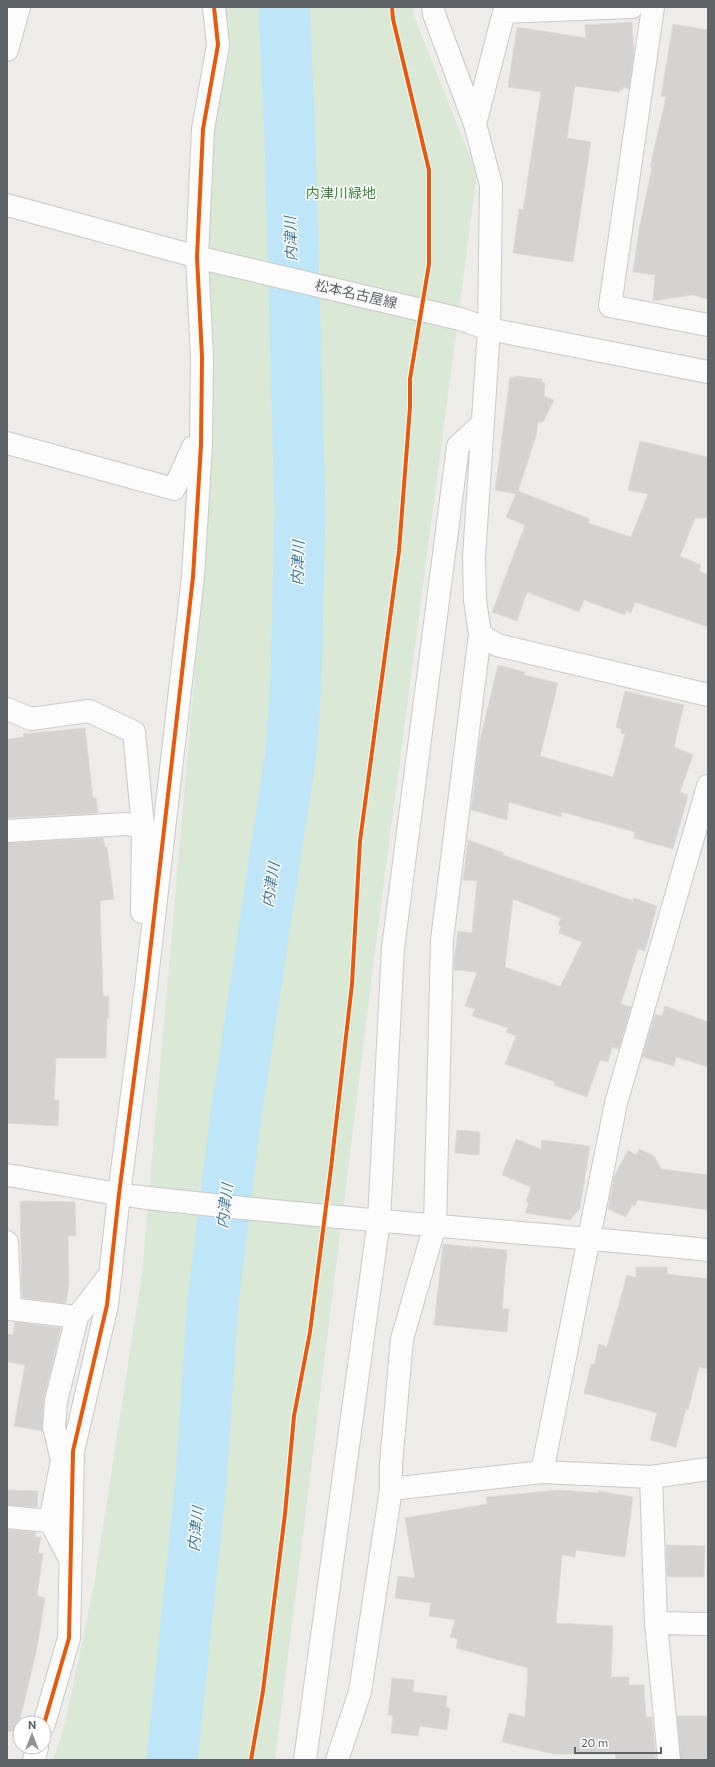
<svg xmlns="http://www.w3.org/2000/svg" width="715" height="1767" font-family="Commissioner,'Noto Sans JP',sans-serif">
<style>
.green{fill:#d9e9d5}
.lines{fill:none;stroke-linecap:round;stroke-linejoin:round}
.river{stroke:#bee6f8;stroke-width:51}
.building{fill:#d4d3d2;stroke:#dedbd8;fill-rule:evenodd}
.street-casing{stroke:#cacaca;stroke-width:24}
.secondary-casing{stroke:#c8c9c8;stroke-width:24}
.street{stroke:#fcfcfc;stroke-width:22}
.secondary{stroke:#fcfcfc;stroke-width:22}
.cycleway-casing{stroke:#fff;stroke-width:6}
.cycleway{stroke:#e8590c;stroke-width:4}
.labels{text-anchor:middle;stroke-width:3;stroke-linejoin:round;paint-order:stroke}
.park-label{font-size:14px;fill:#3c8637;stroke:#fff}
.street-label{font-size:14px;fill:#5e6367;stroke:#fff}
.water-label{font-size:15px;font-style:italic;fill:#3f799f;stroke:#fff}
</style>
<rect width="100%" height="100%" fill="#eeece9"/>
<path class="green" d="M 223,7 L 413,7 L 414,16 L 477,174 L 376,943 L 275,1760 L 53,1760 L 64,1728 L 94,1585 L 142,1273 L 203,579 L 207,224 L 211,133 L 230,49 Z"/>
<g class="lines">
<path class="river" d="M 172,1760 L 201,1481 L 213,1301 L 236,1115 L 291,752 L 296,681 L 300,512 L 290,139 L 284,7"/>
</g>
<path class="building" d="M 632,22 L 634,54 L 629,89 L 623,87 L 623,90 L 620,90 L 619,92 L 575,86 L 567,138 L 591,142 L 573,262 L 513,253 L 519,209 L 523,210 L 541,92 L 508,87 L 517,27 L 586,38 L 585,25 Z
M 673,24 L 708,30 L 708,299 L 692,295 L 653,301 L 655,275 L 633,272 L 639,230 L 652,167 L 650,167 L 666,97 L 661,96 Z
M 515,376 L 542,379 L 542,382 L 545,383 L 544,396 L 554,400 L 543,422 L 538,422 L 536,436 L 518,491 L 590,519 L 588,523 L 631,537 L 648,494 L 628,490 L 640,441 L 708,457 L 708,518 L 695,518 L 680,556 L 701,565 L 699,571 L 708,575 L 708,627 L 635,602 L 631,613 L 626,611 L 625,615 L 584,600 L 579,612 L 527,592 L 517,621 L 492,612 L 525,525 L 506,517 L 516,494 L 495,490 L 510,377 L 515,378 Z
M 498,665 L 525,672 L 524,675 L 558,683 L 540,756 L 613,777 L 625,734 L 621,733 L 622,729 L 616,727 L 625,691 L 684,705 L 674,747 L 693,755 L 680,792 L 688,795 L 673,849 L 634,838 L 635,832 L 562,812 L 561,817 L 509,802 L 507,820 L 471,810 L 479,745 Z
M 85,728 L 93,798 L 96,798 L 98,813 L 7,818 L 7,739 L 24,737 L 23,734 Z
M 103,838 L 105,847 L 107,847 L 114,899 L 100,901 L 103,996 L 109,996 L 109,1018 L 107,1018 L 106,1058 L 56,1058 L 54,1100 L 59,1100 L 58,1126 L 7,1123 L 7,843 Z
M 468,840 L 504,853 L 503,855 L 633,901 L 634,898 L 657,906 L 645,951 L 638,949 L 621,1004 L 631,1007 L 619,1049 L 612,1047 L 608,1062 L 600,1060 L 587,1097 L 554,1085 L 555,1082 L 505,1064 L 516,1036 L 506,1032 L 508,1028 L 472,1016 L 475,1009 L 465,1006 L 477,972 L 454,970 L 454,961 L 458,931 L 472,933 L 477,881 L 463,880 ZM 513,899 L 561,918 L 558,925 L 561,926 L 559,933 L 582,942 L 561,985 L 559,986 L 505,967 Z
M 665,1006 L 708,1022 L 708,1067 L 676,1057 L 674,1066 L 642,1057 L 655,1014 L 662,1016 Z
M 457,1130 L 480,1132 L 479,1155 L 455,1153 Z
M 516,1139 L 541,1149 L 542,1140 L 590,1146 L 580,1208 L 570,1220 L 525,1213 L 529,1203 L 526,1201 L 531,1187 L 502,1175 Z
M 639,1149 L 654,1156 L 661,1169 L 708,1175 L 708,1210 L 637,1200 L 635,1206 L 632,1205 L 626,1217 L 608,1209 L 614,1177 L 628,1150 L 636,1155 Z
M 23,1201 L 75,1202 L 76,1236 L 68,1236 L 69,1284 L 66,1303 L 22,1298 L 20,1202 Z
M 443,1244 L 471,1247 L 471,1251 L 472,1247 L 507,1250 L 502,1309 L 509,1309 L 507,1332 L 434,1325 Z
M 636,1267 L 667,1267 L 667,1274 L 708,1279 L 708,1369 L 699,1367 L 688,1410 L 686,1409 L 676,1447 L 650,1440 L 657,1413 L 584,1393 L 591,1364 L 594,1365 L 599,1344 L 607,1347 L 627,1275 L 636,1278 Z
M 15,1322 L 61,1328 L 44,1398 L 42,1431 L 14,1426 L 25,1365 L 7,1362 L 7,1334 L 13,1335 Z
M 7,1490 L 38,1491 L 37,1507 L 7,1505 Z
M 559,1490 L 598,1493 L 599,1491 L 633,1497 L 625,1557 L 576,1550 L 575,1557 L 562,1555 L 556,1623 L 613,1626 L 611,1677 L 629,1677 L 629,1685 L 644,1685 L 646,1717 L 652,1717 L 656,1760 L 616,1760 L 615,1754 L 554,1754 L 502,1742 L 509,1713 L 525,1717 L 528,1668 L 456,1648 L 458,1639 L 450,1637 L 455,1620 L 429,1616 L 431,1603 L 395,1598 L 398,1576 L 415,1578 L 405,1518 L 487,1504 L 486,1497 Z
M 7,1530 L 36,1532 L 35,1537 L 41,1537 L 38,1553 L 43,1554 L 37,1596 L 45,1598 L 37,1648 L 17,1732 L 7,1731 Z
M 666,1545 L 705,1546 L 704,1577 L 667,1577 Z
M 392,1678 L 414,1680 L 413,1692 L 447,1696 L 446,1707 L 450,1708 L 447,1730 L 420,1726 L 418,1736 L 391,1733 L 393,1716 L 388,1715 Z
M 677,1716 L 708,1716 L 708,1760 L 681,1760 Z"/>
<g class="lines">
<defs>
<path id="street" d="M 433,7 L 434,14 L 475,124 L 491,185 L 489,329 L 474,557 L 475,600 L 480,634 L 497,645 L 708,695
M 653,7 L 610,306 L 708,325
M 7,50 L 19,7
M 475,124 L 504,12 L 632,7
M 7,443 L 174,489 L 193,447 L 200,445
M 7,709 L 31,719 L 89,711 L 134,732 L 143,827 L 142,912
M 7,831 L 126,824 L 143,827
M 7,1175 C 51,1182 95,1191 140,1197 C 329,1219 519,1231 708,1250
M 7,1242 L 10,1309 L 77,1317
M 63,1458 L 62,1460 L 50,1521 L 70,1559
M 62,1460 L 54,1427 L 56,1401 L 77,1317 L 111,1273
M 542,1472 L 616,1103 L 708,786
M 651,1477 L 656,1623 L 669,1760
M 391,1489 L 542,1472 L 651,1477 L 708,1469
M 7,1517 L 50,1521
M 656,1623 L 708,1624
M 44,1724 L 69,1638 L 73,1451 L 107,1305 L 119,1194 L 146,987 L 193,577 L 201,445 L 202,357 L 197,257 L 203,129 L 218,45 L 214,7
M 34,1760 L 37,1747
M 305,1760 L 379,1220 L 393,948 L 458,446 L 483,423
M 337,1760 L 360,1692 L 391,1489 L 391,1464 L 402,1339 L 435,1225 L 442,940 L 480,634"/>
<path id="secondary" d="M 7,205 L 209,260 L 460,319 L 489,329 L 708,372"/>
</defs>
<use href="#street" class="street-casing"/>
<use href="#secondary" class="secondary-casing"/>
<use href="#street" class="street"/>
<use href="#secondary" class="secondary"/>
<defs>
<path id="cycleway" d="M 44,1724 L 69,1638 L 73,1451 L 107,1305 L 119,1194 L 146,987 L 193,577 L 201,445 L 202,357 L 197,257 L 203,129 L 218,45 L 214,7
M 251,1760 L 263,1691 L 285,1514 L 294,1416 L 310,1332 L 331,1168 L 352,984 L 360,841 L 399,551 L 410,407 L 410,379 L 429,264 L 429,170 L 393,19 L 392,7"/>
</defs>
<use href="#cycleway" class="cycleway-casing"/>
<use href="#cycleway" class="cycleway"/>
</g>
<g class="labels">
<g class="park-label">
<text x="341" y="198">内津川緑地</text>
</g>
<g class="street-label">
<text transform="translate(356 294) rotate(13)" y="5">松本名古屋線</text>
</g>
<g class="water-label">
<text transform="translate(291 239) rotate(-92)" y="5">内津川</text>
<text transform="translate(298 563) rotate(-88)" y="5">内津川</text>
<text transform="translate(271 885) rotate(-81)" y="5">内津川</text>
<text transform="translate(225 1206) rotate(-83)" y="5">内津川</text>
<text transform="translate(196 1529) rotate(-84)" y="5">内津川</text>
</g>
</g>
<rect width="715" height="1767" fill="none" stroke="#5e6367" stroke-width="16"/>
<g transform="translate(32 1735)"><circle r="19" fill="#ffffff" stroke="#bfc1c2"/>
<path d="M0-3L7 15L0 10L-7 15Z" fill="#909394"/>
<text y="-6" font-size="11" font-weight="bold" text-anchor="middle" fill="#5e6367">N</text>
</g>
<path d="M575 1747v6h86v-6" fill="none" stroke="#5e6367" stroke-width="2"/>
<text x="581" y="1747" font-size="12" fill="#5e6367" stroke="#ffffff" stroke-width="3" paint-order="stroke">20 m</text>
</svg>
